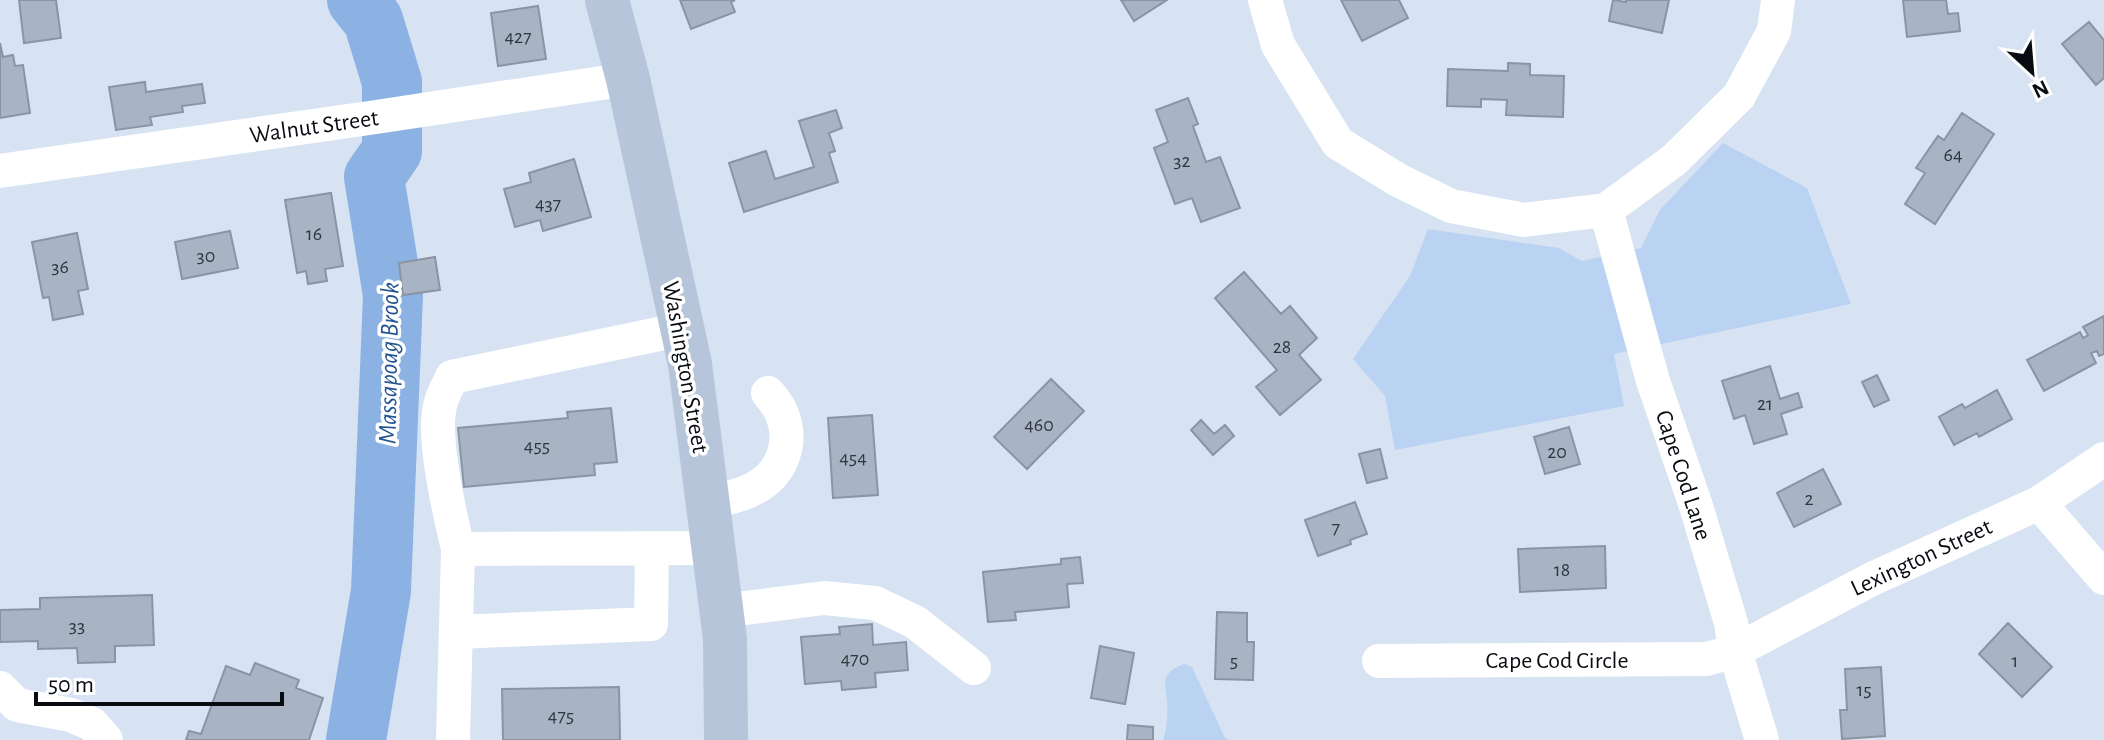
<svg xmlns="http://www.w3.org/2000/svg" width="2104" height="740" font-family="'Alegreya Sans',sans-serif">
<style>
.green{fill:#bad3f2}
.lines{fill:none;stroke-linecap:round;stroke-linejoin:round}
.river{stroke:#8cb2e3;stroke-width:60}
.building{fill:#a8b4c3;stroke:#8995a3;stroke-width:2}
.minor{stroke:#fff;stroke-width:34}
.major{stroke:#b6c5d9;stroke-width:44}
.labels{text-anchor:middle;stroke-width:7;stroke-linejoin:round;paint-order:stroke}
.number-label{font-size:20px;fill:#30363e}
.street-label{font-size:24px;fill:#080c11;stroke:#fff}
.water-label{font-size:26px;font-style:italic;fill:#235591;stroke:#fff}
</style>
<rect width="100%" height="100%" fill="#d7e3f3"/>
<path class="green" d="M 1723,143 L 1807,188 L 1851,304 L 1614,354 L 1624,406 L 1395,450 L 1385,396 L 1353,359 L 1410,276 L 1428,229 L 1559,248 L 1582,261 L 1641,248 L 1660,210 Z
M 1184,664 L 1192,667 L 1224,736 L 1228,740 L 1163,740 C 1167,729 1168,712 1167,700 C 1164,681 1162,672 1184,664 Z"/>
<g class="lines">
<path class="river" d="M 356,740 L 381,591 L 393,295 L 374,177 L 392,151 L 392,82 L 373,20 L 357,0"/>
</g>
<path class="building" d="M 19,0 L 56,0 L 61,38 L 24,43 Z
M 680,0 L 735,0 L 731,2 L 735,12 L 691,29 Z
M 1121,0 L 1167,0 L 1134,21 Z
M 1341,0 L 1399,0 L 1408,18 L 1362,41 Z
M 1613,0 L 1626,2 L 1626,0 L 1669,0 L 1662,33 L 1609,21 Z
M 1903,0 L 1946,0 L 1948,14 L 1958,13 L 1960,31 L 1907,37 Z
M 538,6 L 546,59 L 498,66 L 491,13 Z
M 2089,22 L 2104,40 L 2104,78 L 2096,85 L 2062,44 Z
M 0,43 L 3,57 L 13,55 L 15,66 L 23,65 L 30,113 L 0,118 Z
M 1508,63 L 1530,64 L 1530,75 L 1564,76 L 1563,117 L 1506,115 L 1507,100 L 1481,99 L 1481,107 L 1447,106 L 1448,69 L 1508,71 Z
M 145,82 L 146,92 L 202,84 L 205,103 L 182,106 L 183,112 L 150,117 L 152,125 L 116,130 L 109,87 Z
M 1188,98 L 1198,124 L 1193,126 L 1206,162 L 1220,157 L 1240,208 L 1201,222 L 1192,198 L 1175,204 L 1154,148 L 1168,142 L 1156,110 Z
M 836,110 L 842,128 L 829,133 L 835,151 L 829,153 L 838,182 L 744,212 L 729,163 L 766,151 L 775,179 L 814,167 L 799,121 Z
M 1962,113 L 1994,134 L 1935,224 L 1905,204 L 1925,173 L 1916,168 L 1938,136 L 1944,140 Z
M 574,159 L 591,217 L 543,231 L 540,220 L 515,227 L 504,189 L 531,182 L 529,173 Z
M 331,193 L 343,266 L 325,269 L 327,281 L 308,284 L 306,271 L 297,273 L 285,200 Z
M 230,231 L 238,268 L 182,279 L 175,242 Z
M 77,233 L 88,289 L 78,291 L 83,314 L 53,320 L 49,297 L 43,298 L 32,242 Z
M 435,257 L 440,290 L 403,295 L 399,263 Z
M 1244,272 L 1281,314 L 1290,306 L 1317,338 L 1299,355 L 1321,380 L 1280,415 L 1256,387 L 1277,370 L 1215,298 Z
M 2104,316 L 2104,354 L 2099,356 L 2097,351 L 2091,353 L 2096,363 L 2044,391 L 2027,360 L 2080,332 L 2083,338 L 2088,335 L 2083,327 Z
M 1770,366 L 1780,399 L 1798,393 L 1802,407 L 1781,414 L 1787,434 L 1754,444 L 1745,415 L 1734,419 L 1722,381 Z
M 1877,375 L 1889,400 L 1874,407 L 1862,382 Z
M 1051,379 L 1084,411 L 1027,469 L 994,437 Z
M 1997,390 L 2012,419 L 1979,437 L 1977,433 L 1954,445 L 1939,417 L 1962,404 L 1965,408 Z
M 611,408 L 617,462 L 594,464 L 595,475 L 464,487 L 458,428 L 568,418 L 567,412 Z
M 872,415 L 878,495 L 833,498 L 828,418 Z
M 1201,420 L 1214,434 L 1225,425 L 1234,436 L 1213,455 L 1191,430 Z
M 1569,427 L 1580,464 L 1545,474 L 1534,437 Z
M 1380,449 L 1387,478 L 1367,483 L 1359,454 Z
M 1823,469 L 1841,504 L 1794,527 L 1777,493 Z
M 1355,502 L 1367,534 L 1350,540 L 1351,544 L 1318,556 L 1305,520 Z
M 1605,546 L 1606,588 L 1520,592 L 1518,549 Z
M 1080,557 L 1083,583 L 1067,584 L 1069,607 L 1015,612 L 1016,620 L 988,622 L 983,572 L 1061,564 L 1061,559 Z
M 152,595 L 154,645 L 115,646 L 115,662 L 78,663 L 77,648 L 38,649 L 38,641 L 0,642 L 0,610 L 40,609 L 40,598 Z
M 1217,612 L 1247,613 L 1247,642 L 1254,642 L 1253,680 L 1215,679 Z
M 2008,623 L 2052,667 L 2022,697 L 1979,654 Z
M 872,624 L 873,645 L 906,642 L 908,670 L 875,673 L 876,687 L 842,690 L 841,681 L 805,684 L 801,637 L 840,634 L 839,627 Z
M 1100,646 L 1134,653 L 1125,704 L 1091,698 Z
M 255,663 L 299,680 L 296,688 L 323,698 L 309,740 L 186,740 L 189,731 L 201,734 L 226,666 L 250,675 Z
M 1881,667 L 1885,736 L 1842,739 L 1840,710 L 1847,710 L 1845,669 Z
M 619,687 L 620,740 L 503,740 L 502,689 Z
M 1128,725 L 1153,727 L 1153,740 L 1127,740 Z"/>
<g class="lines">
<path class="minor" d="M 1265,0 L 1278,45 L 1338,143 L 1398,180 L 1451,206 L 1524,220 L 1606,210 L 1674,160 L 1739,96 L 1774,31 L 1778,0
M 0,171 L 376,117 L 628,79
M 1606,210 L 1653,381 L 1696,506 L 1731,623 L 1735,651 L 1762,740
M 707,503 C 723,499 741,496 755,488 C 783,473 793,442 782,414 C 779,406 773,399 768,393
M 2039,503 L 2104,578
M 458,549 C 450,515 432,439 440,406 C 442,396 448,386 452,377 L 683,329
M 721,611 L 824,598 L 875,603 L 915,622 L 974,668
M 456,632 L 651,624 L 652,548
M 1379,661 L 1707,659 L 1735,651 L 1872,579 L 2039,503 L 2104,459
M 0,688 L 17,705 L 71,715 L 92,724 L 106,740
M 453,740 L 458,549 L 713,548"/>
<path class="major" d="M 607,0 L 628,79 L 690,364 L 725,639 L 726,740"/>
</g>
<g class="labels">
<g class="number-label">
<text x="518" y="43">427</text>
<text x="1953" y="161">64</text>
<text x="1182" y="167">32</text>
<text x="548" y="210">437</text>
<text x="314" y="240">16</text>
<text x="206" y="262">30</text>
<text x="60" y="273">36</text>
<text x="1282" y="353">28</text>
<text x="1765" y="410">21</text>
<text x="1039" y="431">460</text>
<text x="537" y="452">455</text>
<text x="1557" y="458">20</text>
<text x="853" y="464">454</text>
<text x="1809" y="505">2</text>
<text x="1336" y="534">7</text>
<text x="1562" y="576">18</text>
<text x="77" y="632">33</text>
<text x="855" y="665">470</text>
<text x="1234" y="667">5</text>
<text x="2015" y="667">1</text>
<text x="1864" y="696">15</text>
<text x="561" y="722">475</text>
</g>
<g class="street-label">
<text transform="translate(314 126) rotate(-8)" y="8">Walnut Street</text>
<text transform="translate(686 367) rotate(80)" y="8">Washington Street</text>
<text transform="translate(1684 475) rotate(72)" y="8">Cape Cod Lane</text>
<text transform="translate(1921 557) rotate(-25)" y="8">Lexington Street</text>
<text x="1557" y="668">Cape Cod Circle</text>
</g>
<g class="water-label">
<text transform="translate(388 363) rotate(-89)" y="9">Massapoag Brook</text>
</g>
</g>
<g transform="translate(2032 72) rotate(154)" stroke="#ffffff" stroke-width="6" paint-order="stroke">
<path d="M0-6L14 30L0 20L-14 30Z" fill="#080c11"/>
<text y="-12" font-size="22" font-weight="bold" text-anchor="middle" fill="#080c11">N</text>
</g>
<path d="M36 692v12h246v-12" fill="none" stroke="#080c11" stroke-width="4"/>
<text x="48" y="692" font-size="24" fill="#080c11" stroke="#ffffff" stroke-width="6" paint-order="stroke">50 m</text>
</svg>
